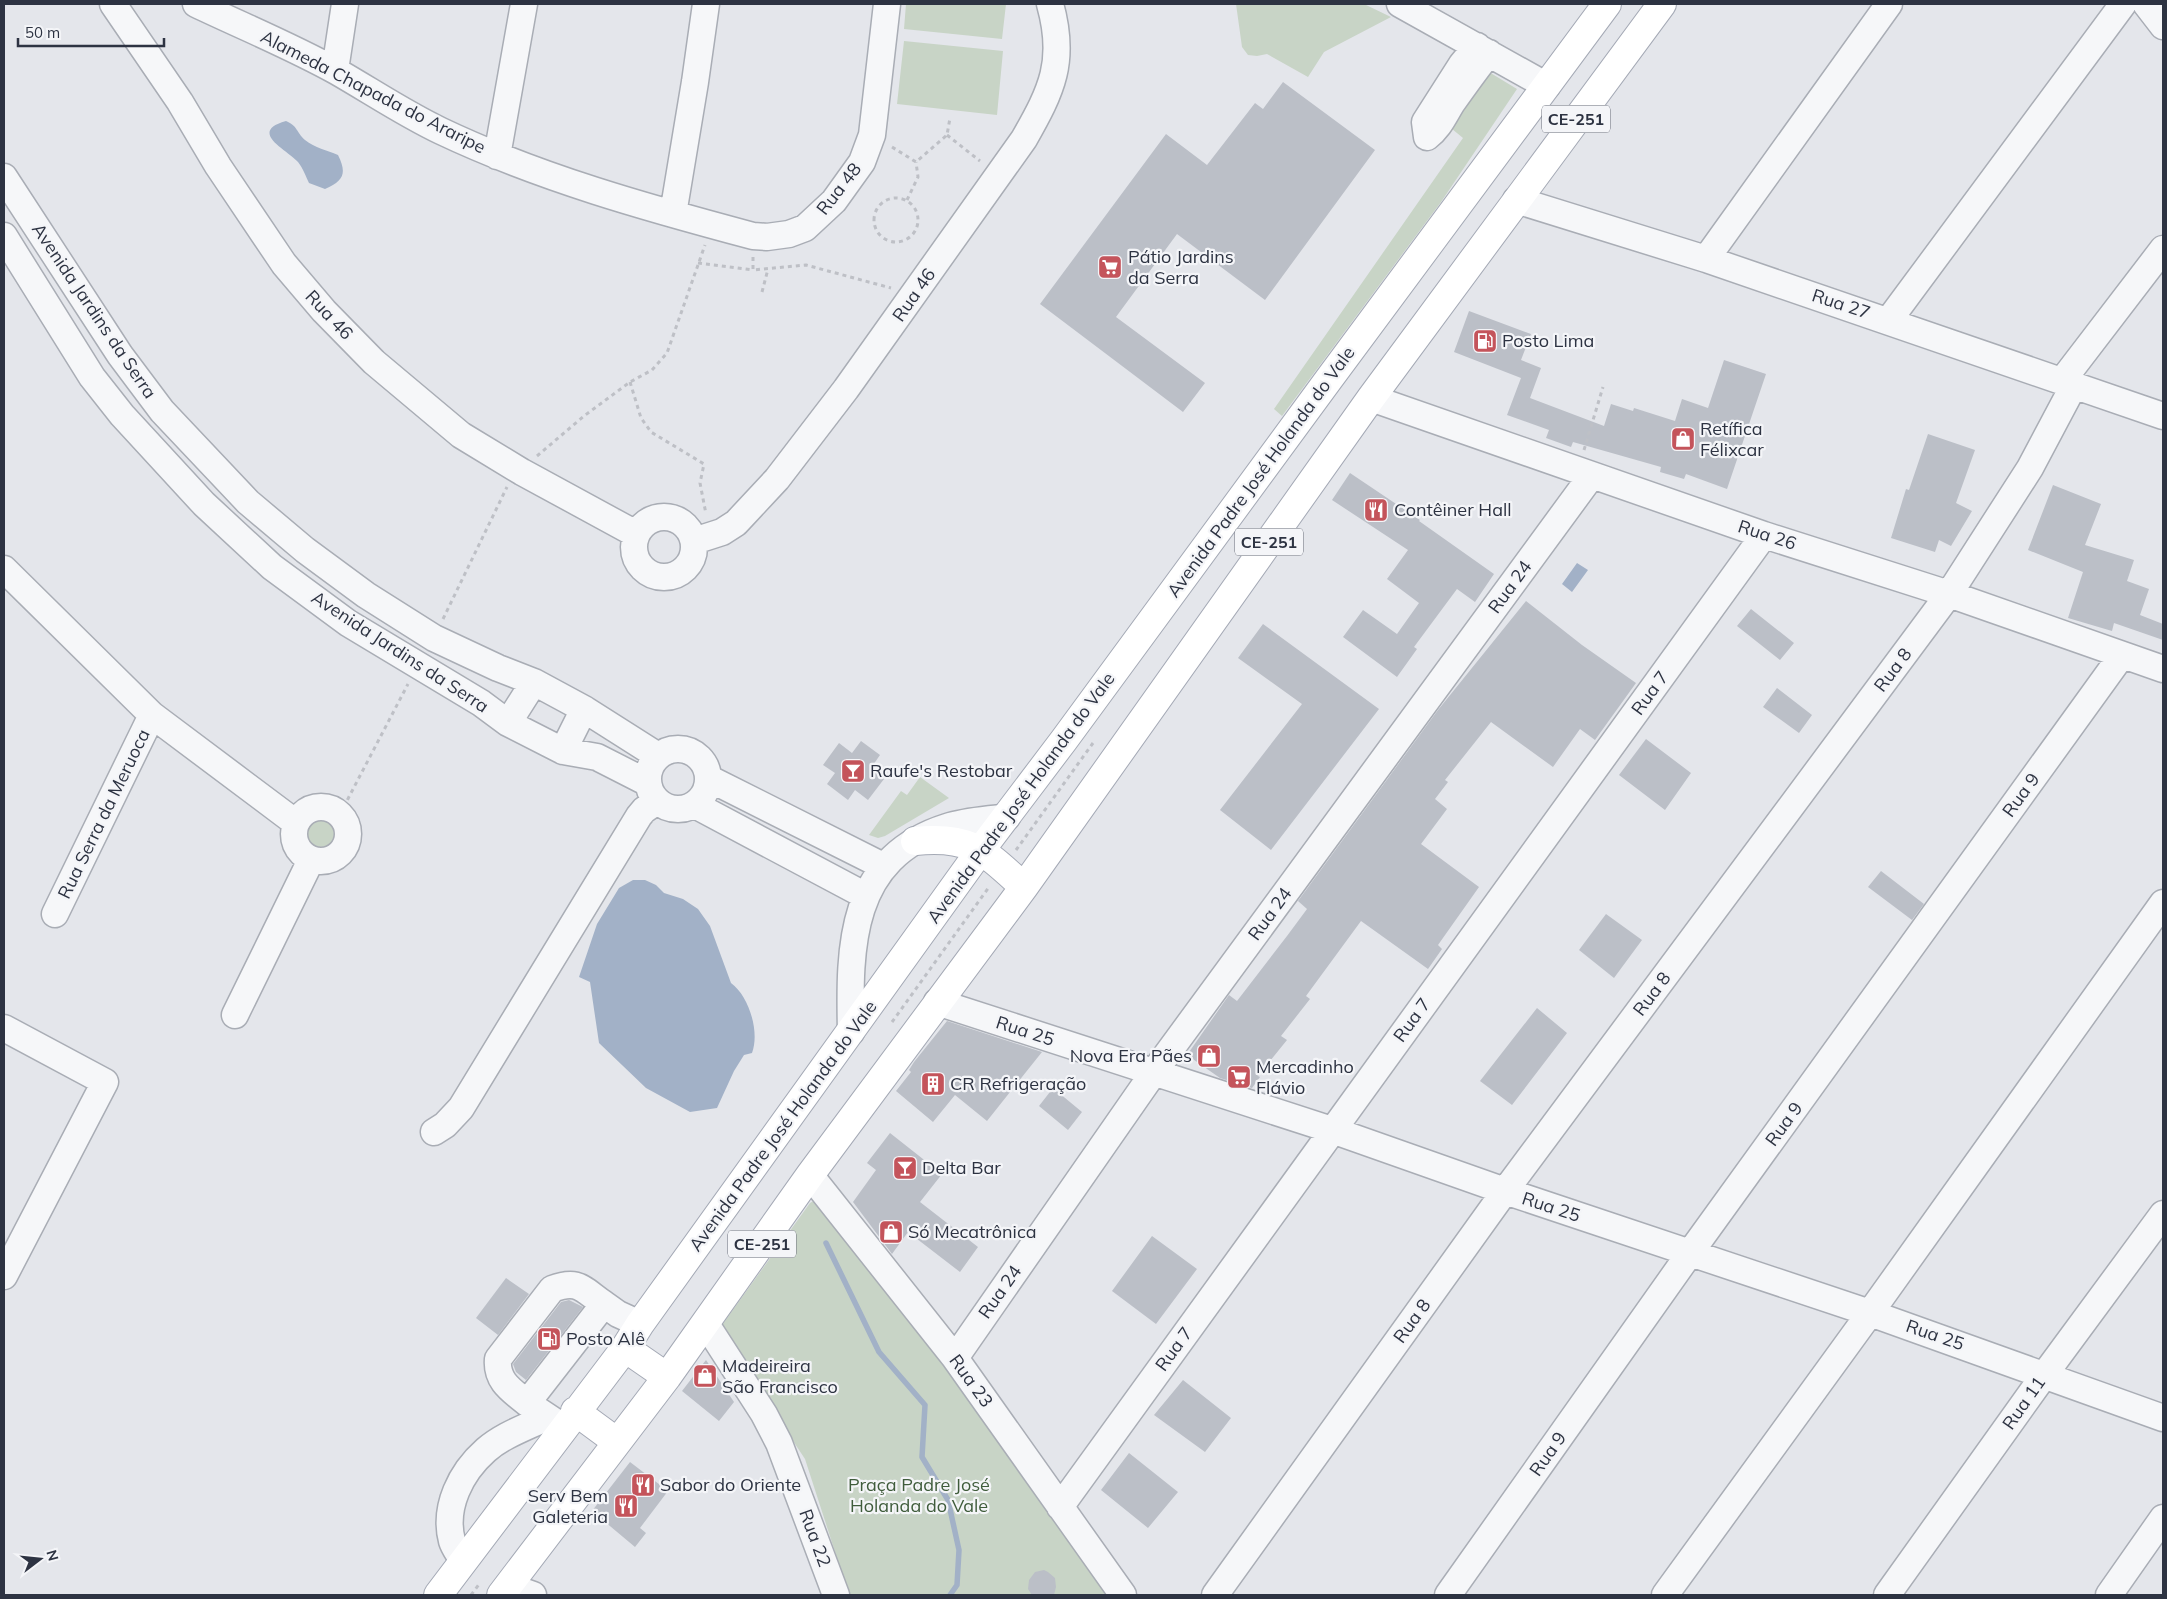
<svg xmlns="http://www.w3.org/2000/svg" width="2167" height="1599" font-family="Mulish,sans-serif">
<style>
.green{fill:#c8d4c6}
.water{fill:#a2b1c7}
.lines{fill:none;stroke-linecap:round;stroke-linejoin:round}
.stream{stroke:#a2b1c7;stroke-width:5.5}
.building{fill:#bbbfc7}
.minor-casing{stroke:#a9adb5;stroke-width:29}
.major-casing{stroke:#a4a9b5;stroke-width:30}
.path{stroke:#bec0c6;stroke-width:3;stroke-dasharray:4 4;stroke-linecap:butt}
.minor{stroke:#f6f7f9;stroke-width:26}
.major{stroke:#fff;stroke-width:28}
.labels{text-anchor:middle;stroke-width:4.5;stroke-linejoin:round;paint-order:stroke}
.shield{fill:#f4f5f8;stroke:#696d79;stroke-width:1}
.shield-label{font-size:16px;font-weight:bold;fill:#2d3342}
.street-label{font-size:18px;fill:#2d3342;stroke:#f4f5f8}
.poi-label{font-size:18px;fill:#2d3342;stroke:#f4f5f8;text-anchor:start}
.park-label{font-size:18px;fill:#3f5c3b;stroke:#f4f5f8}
</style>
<rect width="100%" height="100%" fill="#e4e6eb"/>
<path class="green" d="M 906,4 L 1006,4 L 1002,39 L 904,29 Z
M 1236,4 L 1364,4 L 1391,17 L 1324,52 L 1308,77 L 1267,54 L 1257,56 L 1248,55 L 1242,47 Z
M 904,41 L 1003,51 L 997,115 L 897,104 Z
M 1484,69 L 1517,89 L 1441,202 L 1282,416 L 1274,409 L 1463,138 L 1446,124 Z
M 920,777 L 949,798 L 885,836 L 878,838 L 869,835 L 901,791 L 907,795 Z
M303 834a18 18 0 1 1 36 0a18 18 0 1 1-36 0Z
M 815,1200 L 830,1202 L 1108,1595 L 849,1595 L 805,1459 L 719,1329 L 810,1203 Z"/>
<path class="water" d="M 286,121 C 298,126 296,132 305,140 C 315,148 327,150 338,155 C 347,173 344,181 325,189 L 309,183 C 306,177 303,168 298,162 C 288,150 247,132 286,121 Z
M 1577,563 L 1588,570 L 1572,592 L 1562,584 Z
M 633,880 L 645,880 L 656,885 L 664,893 L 683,899 L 698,909 L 710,926 L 731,983 C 749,996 760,1032 752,1053 L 744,1055 L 734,1071 L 717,1108 L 690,1112 L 646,1088 L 599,1043 L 590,982 L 579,977 L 597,924 L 619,888 Z"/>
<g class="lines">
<path class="stream" d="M 826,1243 L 879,1352 L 925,1405 L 922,1457 L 948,1500 L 959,1550 L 957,1585 L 950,1595"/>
</g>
<path class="building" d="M 1283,82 L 1375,150 L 1265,300 L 1177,234 L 1116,317 L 1205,383 L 1183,412 L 1040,304 L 1166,134 L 1207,165 L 1255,103 L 1263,109 Z
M 1469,311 L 1531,334 L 1521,360 L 1541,368 L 1530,398 L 1604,426 L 1611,404 L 1633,411 L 1634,408 L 1675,421 L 1682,399 L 1708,408 L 1724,360 L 1766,374 L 1727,489 L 1686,474 L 1684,479 L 1660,472 L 1661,467 L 1573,442 L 1571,447 L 1546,438 L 1549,430 L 1507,415 L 1521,378 L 1454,352 Z
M 1928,434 L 1975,450 L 1956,503 L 1972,511 L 1951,546 L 1939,540 L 1935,552 L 1891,538 L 1906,489 L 1909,490 Z
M 1350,473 L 1420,520 L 1419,521 L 1494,574 L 1475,602 L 1457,589 L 1414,647 L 1417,649 L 1397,677 L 1343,637 L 1363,610 L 1397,634 L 1419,603 L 1387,579 L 1408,550 L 1332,500 Z
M 2053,485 L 2101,504 L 2085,545 L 2134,560 L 2127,581 L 2149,589 L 2140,615 L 2163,624 L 2163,640 L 2114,623 L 2112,631 L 2068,618 L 2083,572 L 2028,550 Z
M 1526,601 L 1582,645 L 1636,683 L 1595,740 L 1580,729 L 1553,767 L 1491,722 L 1445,780 L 1448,782 L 1435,799 L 1447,809 L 1421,844 L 1479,887 L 1438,945 L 1442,949 L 1428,969 L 1361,921 L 1306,996 L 1310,999 L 1281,1036 L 1287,1040 L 1258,1076 L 1260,1077 L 1252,1088 L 1220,1078 L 1187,1055 L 1229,995 L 1237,1001 L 1287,936 L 1307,909 L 1298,901 L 1438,710 Z
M 1751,609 L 1794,643 L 1780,660 L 1737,626 Z
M 1263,624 L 1379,709 L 1271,850 L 1220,810 L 1302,704 L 1238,658 Z
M 1777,688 L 1812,715 L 1799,733 L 1763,707 Z
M 1646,739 L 1691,773 L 1665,810 L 1619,775 Z
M 861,741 L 880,755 L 871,768 L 884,779 L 868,800 L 855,790 L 848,800 L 827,784 L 835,773 L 823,765 L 839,743 L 852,753 Z
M 1881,871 L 1924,904 L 1912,920 L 1868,887 Z
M 1606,914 L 1642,940 L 1614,978 L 1579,950 Z
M 1537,1008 L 1567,1033 L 1512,1105 L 1480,1081 Z
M 947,1021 L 1042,1052 L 987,1121 L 955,1095 L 933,1122 L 896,1091 L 911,1072 L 909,1070 L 914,1062 Z
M 1053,1088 L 1082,1112 L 1068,1130 L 1039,1106 Z
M 890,1133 L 942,1174 L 920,1202 L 978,1247 L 960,1272 L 908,1232 L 892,1254 L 853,1202 L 876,1170 L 867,1163 Z
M 1152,1236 L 1197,1269 L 1156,1324 L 1112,1291 Z
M 506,1278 L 529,1294 L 498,1335 L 476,1318 Z
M 569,1300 L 583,1307 L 526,1380 L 516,1372 L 513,1364 L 561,1302 Z
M 706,1360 L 734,1402 L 719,1421 L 682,1391 Z
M 1183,1380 L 1231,1418 L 1205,1452 L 1154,1415 Z
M 1129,1453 L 1178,1492 L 1148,1528 L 1101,1490 Z
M 630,1462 L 668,1491 L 640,1528 L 646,1533 L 635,1547 L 592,1511 Z
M 1044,1570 L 1048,1572 L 1055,1578 L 1056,1587 L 1054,1595 L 1032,1595 L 1028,1589 L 1029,1580 L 1035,1572 Z"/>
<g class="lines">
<defs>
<path id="minor" d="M 113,4 L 180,102 L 218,166 L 284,264 L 324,311 L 374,362 L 461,435 L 522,472 L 636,534
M 196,4 C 242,26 291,46 336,71 C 371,91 405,114 441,131 C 540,178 648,208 753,236 L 767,237 L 789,234 L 805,228 L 834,201 L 862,162 L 872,135 L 887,4
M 1400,4 L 1547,86
M 2146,4 L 2163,26
M 1477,46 L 1462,64 L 1425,122 L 1427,137 C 1439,128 1444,116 1452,103 C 1464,86 1476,69 1489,53
M 335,70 L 345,4
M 497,156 L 524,4
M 4,177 L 120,355 L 162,411 L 248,502 L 305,550 L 366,595 L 434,638 L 498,668 L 534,682 L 584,709 L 658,756
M 1516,200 L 1706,259 L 2163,416
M 673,214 L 695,82 L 706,4
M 4,236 L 92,377 L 122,415 L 204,504 L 272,567 L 348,623 L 481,703 L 508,723 L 563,751 L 597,757 L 648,783
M 1706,259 L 1889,4
M 1889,320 L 2123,4
M 2062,381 L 2163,249
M 1371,398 L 1764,535 L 1949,594 L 2163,669
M634 547a30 30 0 1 1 60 0a30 30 0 1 1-60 0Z
M 694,541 L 722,532 L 736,523 L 777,479 L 846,389 L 1024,139 C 1052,90 1066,61 1050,4
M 4,569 L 152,715 L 296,823
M 508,723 L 534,682
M648 779a30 30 0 1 1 60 0a30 30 0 1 1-60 0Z
M 563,751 L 584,709
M 708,778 L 883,866
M 695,805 L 866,896
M294 834a27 27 0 1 1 54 0a27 27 0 1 1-54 0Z
M 55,914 L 152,715
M 937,1002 L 1332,1130 L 1505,1191 L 1870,1313 L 2163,1418
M 235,1015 L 311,860
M 4,1028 L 105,1082 L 4,1276
M 851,1032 C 849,946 849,858 947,827 C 966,821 987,820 1007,817
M 434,1132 L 445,1125 L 461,1108 L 639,816 L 644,810 L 657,801
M 810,1175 L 955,1358 L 1123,1595
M 706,1324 L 764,1414 L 779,1443 L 836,1595
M 955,1358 L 1154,1072 L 1592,475
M 527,1403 C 511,1390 496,1381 498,1359 L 552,1289 C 579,1279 582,1289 604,1304
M 563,1427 L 527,1403 L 604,1304 L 618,1314 L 640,1324
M 1060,1507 L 1764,535
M 463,1561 C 460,1555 454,1548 452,1541 C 443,1507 461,1472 486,1450 C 503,1435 527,1427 547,1417
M 508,1586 L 533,1595
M 1215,1595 L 1505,1191 L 1949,594 L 2030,468 L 2074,385
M 1448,1595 L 1690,1253 L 2122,655
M 1665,1595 L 1870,1313 L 2163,903
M 1887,1595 L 2045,1374 L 2163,1214
M 2109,1595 L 2163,1518"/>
<path id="major" d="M 915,841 C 971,835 985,852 1024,887
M 625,1348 L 667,1377
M 575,1411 L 617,1442
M 438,1595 L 625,1348 L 640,1324 L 980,851 L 1064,740 L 1329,379 L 1607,4
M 501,1595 L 667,1377 L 810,1175 L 1024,887 L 1371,398 L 1662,4"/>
</defs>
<use href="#minor" class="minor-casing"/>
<use href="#major" class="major-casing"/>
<path class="path" d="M 947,135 L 980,161
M 892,147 L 916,162 L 947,135 L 950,118
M874 220a22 22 0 1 1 44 0a22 22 0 1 1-44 0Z
M 907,200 L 918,177 L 916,162
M 753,257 L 753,270 L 806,265 L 891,288
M 698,263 L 753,270
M 762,292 L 768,269
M 630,382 L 641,418 L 651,432 L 704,464 L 700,483 L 706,514
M 1584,450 L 1603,387
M 537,456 L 584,416 L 630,382 L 652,370 L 667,353 L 705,245
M 443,619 L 507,487
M 340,814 L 408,684
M 1016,850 L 1093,743
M 892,1022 L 989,887
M 471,1595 L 480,1583"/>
<use href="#minor" class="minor"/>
<use href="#major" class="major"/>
</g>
<defs>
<symbol id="supermarket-square" viewBox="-11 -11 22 22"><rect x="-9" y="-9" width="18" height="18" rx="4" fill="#c4545b" stroke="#f4f5f8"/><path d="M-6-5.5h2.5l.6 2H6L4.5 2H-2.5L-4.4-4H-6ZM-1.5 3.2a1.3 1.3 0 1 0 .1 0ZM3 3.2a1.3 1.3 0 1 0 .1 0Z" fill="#fff"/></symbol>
<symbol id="fuel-square" viewBox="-11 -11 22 22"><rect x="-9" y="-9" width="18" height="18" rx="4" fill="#c4545b" stroke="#f4f5f8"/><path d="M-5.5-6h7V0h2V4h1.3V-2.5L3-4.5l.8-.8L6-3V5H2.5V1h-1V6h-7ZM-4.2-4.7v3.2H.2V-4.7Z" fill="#fff"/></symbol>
<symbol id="shop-square" viewBox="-11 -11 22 22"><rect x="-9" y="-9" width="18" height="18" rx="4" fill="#c4545b" stroke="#f4f5f8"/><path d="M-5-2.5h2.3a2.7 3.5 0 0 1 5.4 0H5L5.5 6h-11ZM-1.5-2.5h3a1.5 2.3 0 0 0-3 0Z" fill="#fff"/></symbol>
<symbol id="restaurant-square" viewBox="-11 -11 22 22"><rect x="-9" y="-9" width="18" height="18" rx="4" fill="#c4545b" stroke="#f4f5f8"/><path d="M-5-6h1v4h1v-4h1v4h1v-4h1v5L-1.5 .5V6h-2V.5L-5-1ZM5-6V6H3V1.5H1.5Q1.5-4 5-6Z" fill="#fff"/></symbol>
<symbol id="bar-square" viewBox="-11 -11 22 22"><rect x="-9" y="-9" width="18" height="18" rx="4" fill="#c4545b" stroke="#f4f5f8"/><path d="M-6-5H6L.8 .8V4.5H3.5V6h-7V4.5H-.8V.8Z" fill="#fff"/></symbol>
<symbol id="building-square" viewBox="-11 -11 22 22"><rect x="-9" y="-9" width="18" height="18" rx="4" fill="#c4545b" stroke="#f4f5f8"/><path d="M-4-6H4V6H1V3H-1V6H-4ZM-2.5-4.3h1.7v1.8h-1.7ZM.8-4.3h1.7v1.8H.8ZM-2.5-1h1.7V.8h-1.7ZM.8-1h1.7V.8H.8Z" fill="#fff"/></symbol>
</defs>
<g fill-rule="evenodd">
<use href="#supermarket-square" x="1096" y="253" width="28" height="28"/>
<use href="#fuel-square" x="1471" y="327" width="28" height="28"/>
<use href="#shop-square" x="1669" y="425" width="28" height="28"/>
<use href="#restaurant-square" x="1362" y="496" width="28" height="28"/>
<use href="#bar-square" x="839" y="757" width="28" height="28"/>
<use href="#shop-square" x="1195" y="1042" width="28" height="28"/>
<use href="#supermarket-square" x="1225" y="1063" width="28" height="28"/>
<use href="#building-square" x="919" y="1070" width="28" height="28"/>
<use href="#bar-square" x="891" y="1154" width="28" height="28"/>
<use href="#shop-square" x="877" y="1218" width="28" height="28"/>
<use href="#fuel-square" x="535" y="1325" width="28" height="28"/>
<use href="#shop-square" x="691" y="1362" width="28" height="28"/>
<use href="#restaurant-square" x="629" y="1471" width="28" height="28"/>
<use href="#restaurant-square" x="612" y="1492" width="28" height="28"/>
</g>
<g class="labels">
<g class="shield">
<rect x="1542" y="105.5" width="68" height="27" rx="4"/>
<rect x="1235" y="528.5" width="68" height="27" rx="4"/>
<rect x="728" y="1230.5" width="68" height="27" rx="4"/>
</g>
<g class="shield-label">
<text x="1576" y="125">CE-251</text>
<text x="1269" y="548">CE-251</text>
<text x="762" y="1250">CE-251</text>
</g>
<g class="street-label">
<text transform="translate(373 92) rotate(27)" y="6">Alameda Chapada do Araripe</text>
<text transform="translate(839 189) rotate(-52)" y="6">Rua 48</text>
<text transform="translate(914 295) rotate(-55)" y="6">Rua 46</text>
<text transform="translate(1841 304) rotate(18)" y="6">Rua 27</text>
<text transform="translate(94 311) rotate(56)" y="6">Avenida Jardins da Serra</text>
<text transform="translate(329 315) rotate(47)" y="6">Rua 46</text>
<text transform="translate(1261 472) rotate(-54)" y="6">Avenida Padre José Holanda do Vale</text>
<text transform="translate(1767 535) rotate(18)" y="6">Rua 26</text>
<text transform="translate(1510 587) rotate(-54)" y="6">Rua 24</text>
<text transform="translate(400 652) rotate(33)" y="6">Avenida Jardins da Serra</text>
<text transform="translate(1893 670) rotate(-53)" y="6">Rua 8</text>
<text transform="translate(1650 693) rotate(-54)" y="6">Rua 7</text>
<text transform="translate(2021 795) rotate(-54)" y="6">Rua 9</text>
<text transform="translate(1021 798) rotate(-54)" y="6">Avenida Padre José Holanda do Vale</text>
<text transform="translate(104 814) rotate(-64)" y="6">Rua Serra da Meruoca</text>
<text transform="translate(1270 914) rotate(-54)" y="6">Rua 24</text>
<text transform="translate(1652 994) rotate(-53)" y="6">Rua 8</text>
<text transform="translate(1412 1020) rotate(-54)" y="6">Rua 7</text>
<text transform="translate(1025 1031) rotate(18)" y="6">Rua 25</text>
<text transform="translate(1784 1124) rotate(-54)" y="6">Rua 9</text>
<text transform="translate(783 1126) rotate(-54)" y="6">Avenida Padre José Holanda do Vale</text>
<text transform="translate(1551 1207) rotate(18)" y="6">Rua 25</text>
<text transform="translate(1000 1292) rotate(-55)" y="6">Rua 24</text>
<text transform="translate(1412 1321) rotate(-54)" y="6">Rua 8</text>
<text transform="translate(1935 1335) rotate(19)" y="6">Rua 25</text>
<text transform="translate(1174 1349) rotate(-54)" y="6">Rua 7</text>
<text transform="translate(971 1381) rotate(54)" y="6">Rua 23</text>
<text transform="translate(2024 1403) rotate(-55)" y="6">Rua 11</text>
<text transform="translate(1548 1454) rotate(-55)" y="6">Rua 9</text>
<text transform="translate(815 1538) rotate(70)" y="6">Rua 22</text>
</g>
<g class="poi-label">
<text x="1128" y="263">Pátio Jardins<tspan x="1128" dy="21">da Serra</tspan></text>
<text x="1502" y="347">Posto Lima</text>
<text x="1700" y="435">Retífica<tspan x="1700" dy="21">Félixcar</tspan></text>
<text x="1394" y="516">Contêiner Hall</text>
<text x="870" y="777">Raufe's Restobar</text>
<text x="1192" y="1062" text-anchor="end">Nova Era Pães</text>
<text x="1256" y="1073">Mercadinho<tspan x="1256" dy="21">Flávio</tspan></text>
<text x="950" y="1090">CR Refrigeração</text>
<text x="922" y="1174">Delta Bar</text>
<text x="908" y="1238">Só Mecatrônica</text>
<text x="566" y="1345">Posto Alê</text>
<text x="722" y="1372">Madeireira<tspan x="722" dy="21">São Francisco</tspan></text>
<text x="660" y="1491">Sabor do Oriente</text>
<text x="608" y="1502" text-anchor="end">Serv Bem<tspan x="608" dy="21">Galeteria</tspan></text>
</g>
<g class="park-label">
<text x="919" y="1491">Praça Padre José<tspan x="919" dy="21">Holanda do Vale</tspan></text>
</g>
</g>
<rect width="2167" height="1599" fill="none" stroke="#2d3342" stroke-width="10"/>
<g transform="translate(40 1559) rotate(74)" stroke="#f4f5f8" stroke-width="4" paint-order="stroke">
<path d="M0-4L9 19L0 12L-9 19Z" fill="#2d3342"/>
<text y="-8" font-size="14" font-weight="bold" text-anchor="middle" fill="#2d3342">N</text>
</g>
<path d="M18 38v8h146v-8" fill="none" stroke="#2d3342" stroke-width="2.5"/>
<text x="25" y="38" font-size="15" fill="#2d3342" stroke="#f4f5f8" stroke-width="4" paint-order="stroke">50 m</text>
</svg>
